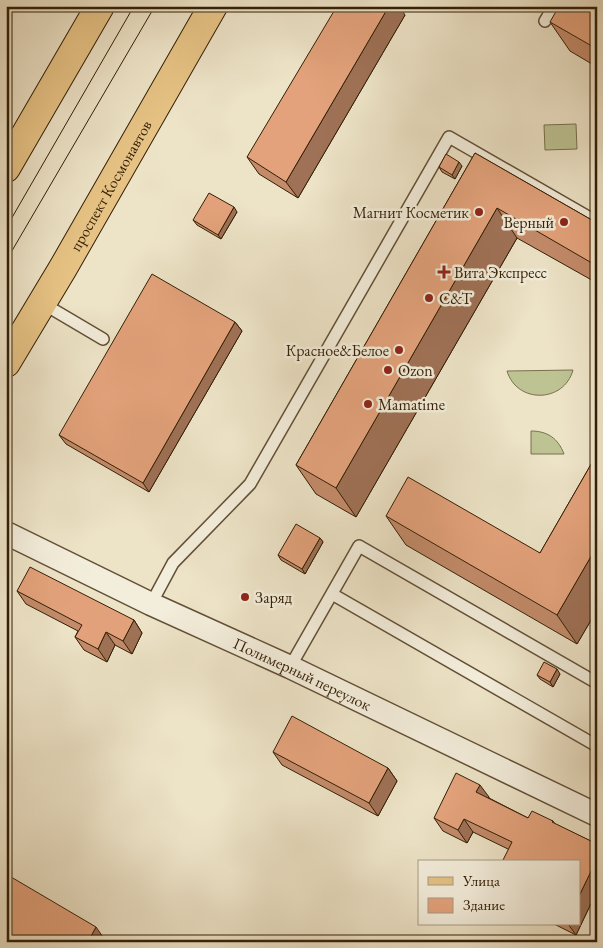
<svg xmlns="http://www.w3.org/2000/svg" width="603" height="948" font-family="'EB Garamond',serif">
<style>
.green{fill:#bdc393;stroke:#78714c}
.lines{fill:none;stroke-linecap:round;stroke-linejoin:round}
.lane-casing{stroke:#625036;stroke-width:14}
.street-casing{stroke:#625036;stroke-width:25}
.primary-casing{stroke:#331f05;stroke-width:30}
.lane{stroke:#f3eddb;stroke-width:11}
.street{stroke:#f3eddb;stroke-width:22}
.primary{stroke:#e6c284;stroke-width:28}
.tram{stroke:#331f05;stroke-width:1}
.wall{fill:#c38b6a;stroke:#331f05}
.shaded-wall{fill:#9f7156;stroke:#331f05}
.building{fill:#e3a27b;stroke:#331f05}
.poi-dot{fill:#8f2418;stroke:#f3eddb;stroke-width:2}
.labels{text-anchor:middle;stroke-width:5;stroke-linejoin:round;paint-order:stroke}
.street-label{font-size:16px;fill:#331f05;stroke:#f3eddb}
.poi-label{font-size:16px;fill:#331f05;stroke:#f3eddb;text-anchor:start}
</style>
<rect width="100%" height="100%" fill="#ede3c7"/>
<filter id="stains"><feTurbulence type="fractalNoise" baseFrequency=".004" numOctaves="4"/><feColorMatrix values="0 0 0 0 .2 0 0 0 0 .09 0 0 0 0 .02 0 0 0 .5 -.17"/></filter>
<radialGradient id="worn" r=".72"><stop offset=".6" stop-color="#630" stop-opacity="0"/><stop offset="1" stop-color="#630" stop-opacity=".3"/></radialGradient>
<path class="green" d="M 576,124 L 577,149 L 545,150 L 544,125 Z
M 573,370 C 564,403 517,404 507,371 Z
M 531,431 C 547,431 558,438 564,454 L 531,454 Z"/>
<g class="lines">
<defs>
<path id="lane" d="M 545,21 L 554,6
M 42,303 L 103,339
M 332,594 L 597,746
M 151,604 L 173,563 L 250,484 L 449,137 L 597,222
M 290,667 L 359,546 L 597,683"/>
<g id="street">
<path id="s1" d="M 6,533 L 151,604 L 290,667 L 597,815"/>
</g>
<g id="primary">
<path d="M 6,168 L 100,6"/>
<path id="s2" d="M 6,363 L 63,268 L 213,6"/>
</g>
</defs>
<use href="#lane" class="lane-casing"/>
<use href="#street" class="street-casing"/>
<use href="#primary" class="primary-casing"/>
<use href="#lane" class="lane"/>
<use href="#street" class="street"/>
<use href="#primary" class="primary"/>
<path class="tram" d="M 6,228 L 134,6
M 6,261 L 155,6"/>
</g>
<path class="wall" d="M 597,6 L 597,67 L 570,51 L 550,22 Z
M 405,15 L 298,198 L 259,174 L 247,157 Z
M 475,153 L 597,223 L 597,283 L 517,238 L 356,517 L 316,494 L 296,465 Z
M 462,166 L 455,179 L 442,172 L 439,167 Z
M 237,212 L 221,239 L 197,225 L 193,220 Z
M 235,322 L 242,331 L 149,492 L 66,444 L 59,435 Z
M 597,454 L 597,610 L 577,644 L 406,545 L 386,516 L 540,553 Z
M 320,538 L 323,542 L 305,574 L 281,560 L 278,555 Z
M 17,591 L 134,620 L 142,633 L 132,654 L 115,645 L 107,662 L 84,650 L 75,637 L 78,631 L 26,604 Z
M 560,674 L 553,687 L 540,679 L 537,675 Z
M 273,752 L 388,768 L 397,781 L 378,816 L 282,765 Z
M 489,797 L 489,798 L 528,818 L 553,821 L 555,824 L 597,844 L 597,891 L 576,935 L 554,924 L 579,924 L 508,849 L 473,832 L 467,843 L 443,831 L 434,818 Z"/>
<path class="shaded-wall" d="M 389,6 L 399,6 L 405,15 L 298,198 L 286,182 Z
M 459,162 L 462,166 L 455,179 L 452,175 Z
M 234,207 L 237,212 L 221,239 L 218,235 Z
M 497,208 L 517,238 L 356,517 L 336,488 Z
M 235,322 L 242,331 L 149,492 L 143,483 Z
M 320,538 L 323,542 L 305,574 L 302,569 Z
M 597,546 L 597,610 L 577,644 L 557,615 Z
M 134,620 L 142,633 L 132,654 L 123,641 Z
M 106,632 L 115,645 L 107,662 L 98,649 Z
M 557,669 L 560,674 L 553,687 L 550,682 Z
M 388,768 L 397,781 L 378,816 L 369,803 Z
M 480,785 L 489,797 L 485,805 L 476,792 Z
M 464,819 L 473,832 L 467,843 L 458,830 Z
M 597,859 L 597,891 L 576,935 L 568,924 L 579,924 L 579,896 Z
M 96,927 L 105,940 L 104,942 L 88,942 Z"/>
<path class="building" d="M 337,6 L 389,6 L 286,182 L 247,157 Z
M 559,6 L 597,6 L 597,49 L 550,22 Z
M 475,153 L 597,223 L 597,266 L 497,208 L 336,488 L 296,465 Z
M 446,154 L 459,162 L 452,175 L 439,167 Z
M 209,193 L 234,207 L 218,235 L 193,220 Z
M 152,274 L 235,322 L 143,483 L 59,435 Z
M 597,454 L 597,546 L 557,615 L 386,516 L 408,477 L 540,553 Z
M 296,524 L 320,538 L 302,569 L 278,555 Z
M 30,567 L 134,620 L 123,641 L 106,632 L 98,649 L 75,637 L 82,625 L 17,591 Z
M 544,662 L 557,669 L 550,682 L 537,675 Z
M 292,716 L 388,768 L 369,803 L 273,752 Z
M 456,773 L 480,785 L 476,792 L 528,818 L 532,811 L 553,821 L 552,822 L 597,844 L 597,859 L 579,896 L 579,862 L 502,862 L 512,842 L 464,819 L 458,830 L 434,818 Z
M 6,874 L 96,927 L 88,942 L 6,942 Z"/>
<g class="poi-dot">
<circle cx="479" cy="212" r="5"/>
<circle cx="564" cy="222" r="5"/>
<path d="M441.5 264.5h5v5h5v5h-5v5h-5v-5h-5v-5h5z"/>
<circle cx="429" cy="298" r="5"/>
<circle cx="399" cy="350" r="5"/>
<circle cx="388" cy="370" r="5"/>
<circle cx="368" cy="404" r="5"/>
<circle cx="245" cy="597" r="5"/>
</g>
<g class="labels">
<g class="street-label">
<text dy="6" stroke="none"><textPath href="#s2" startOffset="206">проспект Космонавтов</textPath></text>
<text dy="6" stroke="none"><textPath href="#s1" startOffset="328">Полимерный переулок</textPath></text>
</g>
<g class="poi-label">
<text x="469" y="218" text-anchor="end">Магнит Косметик</text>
<text x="554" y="228" text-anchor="end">Верный</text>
<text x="454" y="278">Вита Экспресс</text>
<text x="439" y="304">С&amp;Т</text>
<text x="389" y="356" text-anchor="end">Красное&amp;Белое</text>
<text x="398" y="376">Ozon</text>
<text x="378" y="410">Mamatime</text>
<text x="255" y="603">Заряд</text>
</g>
</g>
<rect width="603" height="948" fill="none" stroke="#ede3c7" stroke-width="25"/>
<rect x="8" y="8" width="588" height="933" fill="none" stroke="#331f05" stroke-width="2.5"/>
<rect x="12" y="12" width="578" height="923" fill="none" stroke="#331f05"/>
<rect x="418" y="860" width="162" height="65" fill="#f3eddb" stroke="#a69b85"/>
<rect x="428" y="877" width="25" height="8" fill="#e6c284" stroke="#a69b85"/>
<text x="463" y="886" font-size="15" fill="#331f05">Улица</text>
<rect x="428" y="898" width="25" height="15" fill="#e3a27b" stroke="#a69b85"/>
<text x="463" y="910" font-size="15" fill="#331f05">Здание</text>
<rect width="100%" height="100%" filter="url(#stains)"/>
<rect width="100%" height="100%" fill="url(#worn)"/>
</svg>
